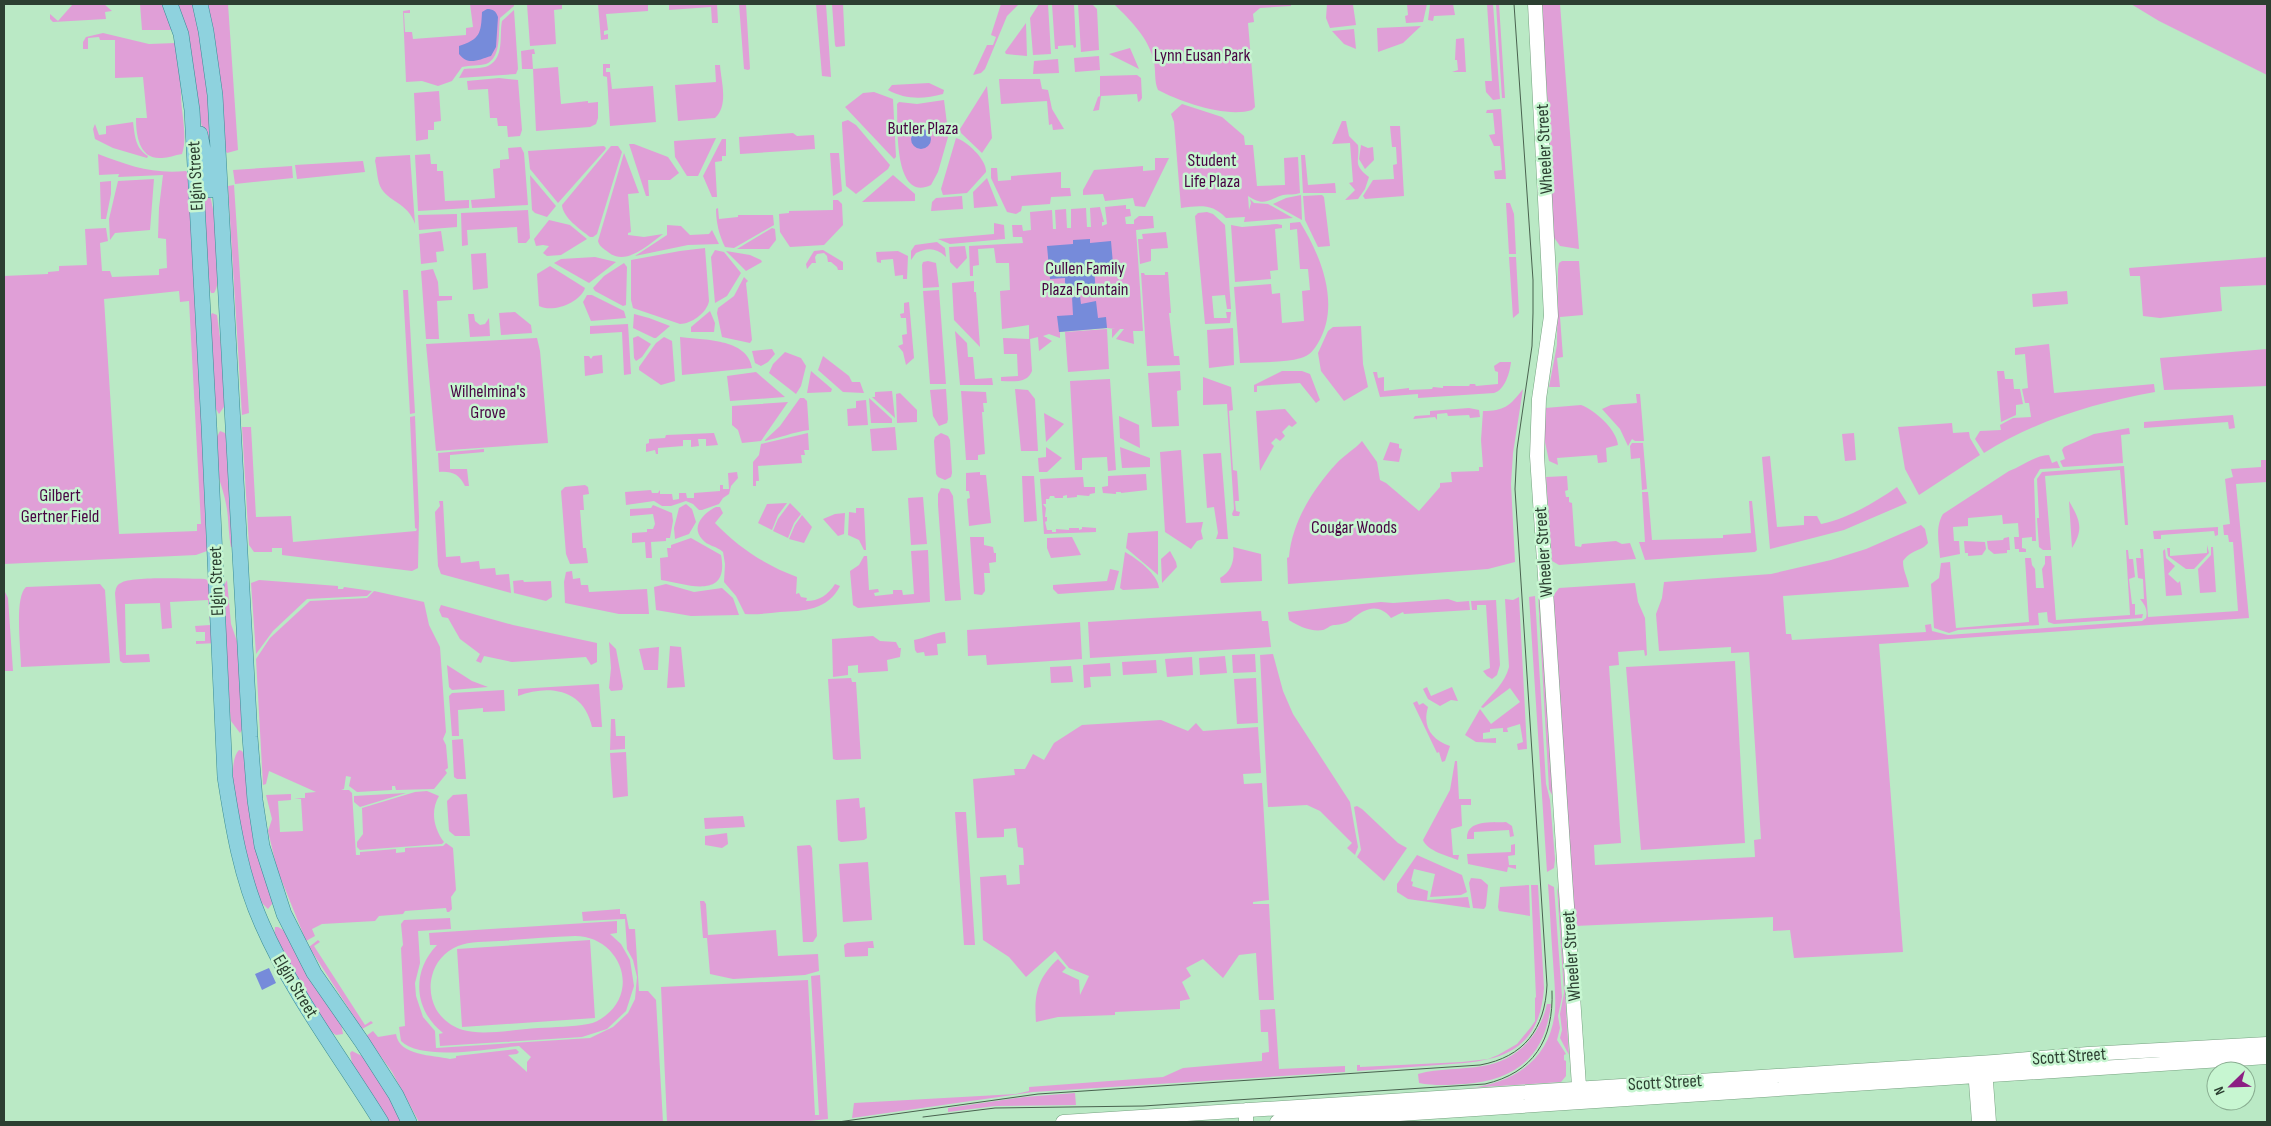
<svg xmlns="http://www.w3.org/2000/svg" width="2271" height="1126" font-family="'Sofia Sans Condensed',sans-serif">
<style>
.green{fill:#e09fd7;fill-rule:evenodd}
.water{fill:#768bda}
.lines{fill:none;stroke-linecap:round;stroke-linejoin:round}
.secondary-casing{stroke:#76a280;stroke-width:15}
.primary-casing{stroke:#3a8b93;stroke-width:16}
.secondary{stroke:#fff;stroke-width:14}
.primary{stroke:#8ed2de;stroke-width:15}
.tram{stroke:#49624f;stroke-width:1}
.labels{text-anchor:middle;stroke-width:5;stroke-linejoin:round;paint-order:stroke}
.park-label{font-size:18px;fill:#480443;stroke:#c7f6d1}
.street-label{font-size:18px;fill:#2c3f31;stroke:#c7f6d1}
</style>
<rect width="100%" height="100%" fill="#bae9c5"/>
<path class="green" d="M 73,4 L 104,4 L 112,11 L 105,12 L 106,19 L 53,22 L 50,19 L 50,14 L 58,21 Z
M 140,4 L 163,4 L 172,30 L 142,30 Z
M 176,4 L 194,4 L 207,62 L 211,145 L 206,146 Z
M 206,4 L 228,4 L 238,150 L 227,153 L 223,148 Z
M 470,4 L 514,4 L 514,6 L 500,18 C 498,31 502,58 486,64 C 479,66 470,65 462,67 L 452,81 L 438,86 L 422,81 L 406,82 L 403,11 L 410,10 L 410,13 L 404,13 L 405,32 L 412,32 L 413,39 L 466,35 L 466,28 L 473,27 Z
M 527,4 L 562,4 L 562,9 L 554,10 L 556,44 L 530,46 Z
M 598,4 L 648,4 L 648,11 L 606,14 L 608,30 L 604,31 L 604,35 L 608,34 L 608,39 L 601,40 Z
M 669,4 L 717,4 L 718,23 L 712,23 L 711,7 L 669,10 Z
M 739,4 L 746,4 L 750,69 L 748,70 L 744,69 Z
M 816,4 L 826,4 L 831,77 L 822,76 Z
M 832,4 L 843,4 L 845,46 L 836,47 L 835,45 Z
M 1001,4 L 1019,4 L 1007,16 L 985,69 L 981,73 L 973,75 L 987,45 L 993,45 L 996,37 L 991,35 Z
M 1039,4 L 1048,4 L 1051,54 L 1033,55 L 1030,18 Z
M 1052,4 L 1074,4 L 1076,47 L 1074,48 L 1073,45 L 1058,46 L 1058,49 L 1055,49 Z
M 1078,4 L 1092,4 L 1097,9 L 1099,50 L 1081,52 Z
M 1114,4 L 1291,4 L 1291,6 L 1260,8 L 1253,14 L 1254,22 L 1248,23 L 1255,107 L 1252,110 C 1226,118 1181,102 1158,90 C 1154,81 1156,72 1154,62 C 1149,38 1131,21 1114,4 Z
M 1327,4 L 1362,4 L 1353,5 L 1356,25 L 1330,28 L 1326,18 Z
M 1407,4 L 1427,4 L 1423,22 L 1406,23 L 1405,16 L 1408,15 Z
M 1453,4 L 1455,15 L 1434,16 L 1433,21 L 1428,20 L 1430,5 Z
M 1487,4 L 1493,4 L 1500,99 L 1493,100 L 1486,92 L 1485,81 L 1492,81 Z
M 1496,4 L 1499,4 L 1505,98 L 1502,98 Z
M 1539,4 L 1560,4 L 1579,249 L 1560,246 L 1553,236 L 1548,104 Z
M 2131,4 L 2267,4 L 2267,75 L 2159,21 Z
M 514,10 L 518,69 L 516,74 L 459,78 L 464,69 C 471,68 481,69 488,66 C 505,58 499,35 502,21 Z
M 1026,23 L 1027,56 L 1006,54 L 1005,52 Z
M 1421,26 L 1403,43 L 1378,52 L 1377,28 Z
M 1354,29 L 1356,49 L 1344,44 L 1332,31 Z
M 103,33 L 149,44 L 176,43 C 179,60 180,76 181,94 C 181,114 188,136 182,154 C 175,155 168,158 162,158 C 139,160 136,135 136,118 L 147,118 L 143,77 L 115,78 L 115,40 L 100,40 L 99,37 L 88,38 L 88,49 L 83,49 L 83,42 L 86,37 Z
M 1464,38 L 1466,72 L 1452,72 L 1458,70 L 1457,60 L 1455,60 L 1456,39 Z
M 1130,48 L 1139,69 L 1109,54 Z
M 534,49 L 535,54 L 532,54 L 533,69 L 558,67 L 561,104 L 588,101 L 588,103 L 598,102 L 598,118 L 596,124 L 590,127 L 536,131 L 533,69 L 522,69 L 521,51 Z
M 1099,56 L 1100,70 L 1075,72 L 1074,58 Z
M 1058,59 L 1059,73 L 1033,74 L 1034,61 Z
M 603,64 L 610,64 L 610,68 L 606,68 L 606,72 L 610,72 L 612,89 L 653,86 L 656,122 L 610,126 L 607,77 L 603,76 Z
M 715,65 L 720,65 C 721,81 729,105 715,118 L 678,121 L 675,85 L 716,82 Z
M 1137,75 L 1141,78 L 1142,98 L 1140,101 L 1138,102 L 1137,94 L 1101,96 L 1099,110 L 1093,111 L 1098,97 L 1100,96 L 1100,76 Z
M 499,78 L 518,80 L 522,130 L 520,136 L 508,137 L 507,126 L 498,126 L 497,118 L 490,118 L 488,89 L 468,90 L 467,81 Z
M 999,79 L 1040,79 L 1042,89 L 1048,90 L 1052,109 L 1064,129 L 1053,130 L 1052,124 L 1049,125 L 1047,101 L 1001,104 Z
M 929,83 L 944,90 L 943,94 C 924,99 906,100 888,90 L 892,85 Z
M 987,86 L 992,138 L 982,153 L 961,133 L 960,129 Z
M 439,91 L 441,121 L 434,122 L 434,130 L 428,130 L 428,139 L 416,141 L 414,93 Z
M 874,92 L 893,99 L 896,157 L 894,159 L 845,107 L 863,93 Z
M 944,100 L 947,124 L 950,130 L 938,172 L 931,185 C 893,203 898,124 897,104 L 899,102 L 917,104 Z
M 1182,104 L 1222,117 L 1244,136 L 1245,145 L 1253,145 L 1257,186 L 1285,185 L 1284,158 L 1298,157 L 1300,193 C 1295,195 1289,194 1283,195 C 1267,200 1265,207 1248,196 L 1249,210 L 1251,203 L 1250,199 L 1254,203 L 1268,204 L 1293,218 L 1244,222 L 1245,217 L 1226,218 C 1212,203 1199,206 1181,208 L 1174,122 L 1171,114 Z
M 1501,109 L 1506,179 L 1495,179 L 1494,171 L 1502,170 L 1500,146 L 1494,146 L 1489,135 L 1495,134 L 1493,113 L 1486,113 L 1487,110 Z
M 848,120 L 856,125 L 890,165 L 888,169 L 856,194 L 846,186 L 842,125 L 842,122 Z
M 1342,121 L 1346,121 L 1349,136 L 1358,145 C 1360,162 1352,164 1369,177 L 1365,189 L 1358,199 L 1345,200 L 1355,190 L 1349,183 L 1353,182 L 1350,143 L 1332,144 Z
M 133,122 C 135,136 135,148 148,156 L 147,158 L 113,148 L 95,139 L 93,129 L 95,124 L 99,135 L 106,134 L 106,126 Z
M 1390,126 L 1400,126 L 1404,196 L 1365,199 L 1363,196 L 1373,180 L 1394,179 L 1393,165 L 1397,164 L 1396,147 L 1392,147 Z
M 793,133 L 797,136 L 814,135 L 815,149 L 740,154 L 739,137 Z
M 716,138 L 698,176 L 687,176 L 675,157 L 674,141 Z
M 956,138 C 967,141 987,160 986,172 L 967,193 L 943,195 L 941,189 Z
M 722,139 L 726,139 L 726,156 L 722,156 L 722,161 L 715,162 L 717,197 L 712,197 L 703,176 Z
M 629,144 L 634,144 L 668,157 L 679,173 L 670,180 L 648,180 L 649,196 L 646,196 Z
M 1361,145 L 1368,148 L 1373,147 L 1374,160 L 1365,169 L 1359,159 Z
M 604,146 L 606,148 L 605,150 L 558,203 L 530,169 L 528,151 Z
M 611,146 L 618,146 L 622,152 L 597,234 L 593,237 L 590,237 C 580,229 563,218 562,205 Z
M 521,147 L 524,153 L 528,205 L 472,208 L 471,200 L 495,198 L 493,169 L 500,168 L 500,160 L 509,159 L 508,148 Z
M 624,153 L 639,193 L 628,194 L 631,232 L 628,233 L 628,235 L 644,237 L 663,234 C 649,244 626,267 608,252 C 604,249 599,246 598,241 Z
M 830,153 L 839,153 L 842,191 L 833,196 Z
M 98,154 C 130,166 151,174 186,171 L 189,175 L 208,543 L 207,551 L 196,555 L 4,564 L 4,276 L 48,274 L 48,272 L 59,271 L 59,266 L 87,265 L 85,229 L 106,228 L 108,241 L 100,243 L 102,271 L 110,271 L 112,277 L 159,275 L 159,269 L 167,268 L 166,239 L 158,238 L 159,208 L 163,175 L 118,177 L 119,174 L 99,175 ZM 179,291 L 180,302 L 189,301 L 201,524 L 197,524 L 197,531 L 119,534 L 104,299 Z
M 430,154 L 431,164 L 437,164 L 437,171 L 443,171 L 445,201 L 469,200 L 469,208 L 418,211 L 415,155 Z
M 410,155 L 415,224 C 408,202 387,202 380,186 C 377,178 377,169 375,161 L 376,157 Z
M 1301,155 L 1305,155 L 1308,185 L 1335,183 L 1336,193 L 1303,193 Z
M 1155,158 L 1169,158 L 1145,207 L 1135,206 L 1133,198 L 1105,201 L 1103,194 L 1083,195 L 1083,190 L 1094,170 L 1143,166 L 1143,171 L 1155,170 Z
M 363,161 L 365,172 L 297,179 L 295,165 Z
M 292,166 L 293,178 L 235,184 L 233,170 Z
M 991,168 L 997,168 L 998,181 L 1011,180 L 1011,176 L 1061,172 L 1061,188 L 1070,188 L 1071,196 L 1051,197 L 1050,204 L 1022,206 L 1021,211 L 1016,214 L 1007,212 L 991,178 Z
M 530,175 L 556,206 L 547,217 L 535,213 L 532,210 Z
M 893,175 L 915,194 L 915,201 L 862,202 Z
M 202,178 C 204,182 208,187 209,192 C 215,211 225,277 214,293 L 211,293 L 204,272 Z
M 987,178 L 998,206 L 974,208 L 973,192 Z
M 154,179 L 150,230 L 115,233 L 110,240 L 109,219 L 118,181 Z
M 111,181 L 111,194 L 106,219 L 101,219 L 100,182 Z
M 234,185 L 249,413 L 242,415 L 228,186 Z
M 1301,195 L 1302,220 L 1273,204 L 1286,198 Z
M 1322,195 L 1324,197 L 1330,246 L 1318,247 L 1305,220 L 1303,196 Z
M 962,196 L 963,209 L 931,211 L 932,202 L 936,198 Z
M 833,200 L 838,200 L 842,204 L 843,225 L 824,245 L 790,247 L 780,232 L 779,214 L 789,213 L 789,211 L 833,210 Z
M 1506,203 L 1510,203 L 1514,214 L 1516,254 L 1509,254 Z
M 1126,205 L 1126,209 L 1130,209 L 1131,216 L 1125,217 L 1126,224 L 1134,224 L 1134,220 L 1139,216 L 1153,216 L 1154,228 L 1136,230 L 1143,331 L 1133,331 L 1134,344 L 1116,339 L 1124,329 L 1120,329 L 1112,338 L 1112,329 L 1115,329 L 1107,328 L 1060,332 L 1060,338 L 1049,334 L 1043,336 L 1052,341 L 1039,351 L 1038,337 L 1030,339 L 1032,371 C 1027,384 1013,381 1001,381 L 1001,377 L 1018,376 L 1017,354 L 1004,354 L 1003,338 L 1029,339 L 1029,325 L 1002,329 L 1000,291 L 1010,290 L 1009,263 L 996,263 L 994,248 L 978,249 L 979,265 L 973,266 L 973,276 L 970,276 L 969,246 L 1023,243 L 1022,237 L 1013,237 L 1012,225 L 1022,225 L 1023,231 L 1031,230 L 1030,212 L 1052,210 L 1053,229 L 1056,229 L 1055,210 L 1066,209 L 1067,228 L 1071,228 L 1071,209 L 1086,208 L 1087,227 L 1091,227 L 1090,208 L 1100,207 L 1104,222 L 1102,222 L 1102,226 L 1107,224 L 1105,207 Z
M 718,208 L 719,219 L 738,217 L 738,215 L 773,215 L 774,225 L 734,248 L 725,247 C 719,235 716,222 716,209 Z
M 528,210 L 530,238 L 526,243 L 518,243 L 517,227 L 467,230 L 468,245 L 462,246 L 461,213 Z
M 1207,212 L 1213,214 L 1225,225 L 1231,309 L 1227,309 L 1225,295 L 1212,296 L 1214,318 L 1227,318 L 1226,312 L 1231,312 L 1230,323 L 1205,324 L 1195,216 L 1198,213 Z
M 457,214 L 457,227 L 419,230 L 418,215 Z
M 549,220 L 570,225 L 587,239 L 561,255 L 547,256 L 543,253 L 549,246 L 543,245 L 536,246 L 534,239 Z
M 1300,222 C 1321,256 1341,305 1318,343 C 1314,350 1309,356 1301,358 C 1284,363 1259,362 1240,363 L 1234,287 L 1271,284 L 1272,294 L 1280,293 L 1282,323 L 1304,321 L 1302,291 L 1310,290 L 1308,269 L 1300,269 L 1297,229 L 1290,230 L 1290,223 Z
M 994,223 L 1004,225 L 1005,239 L 950,244 L 938,239 L 994,234 Z
M 1277,224 L 1282,225 L 1282,228 L 1275,229 L 1278,270 L 1270,271 L 1271,279 L 1235,282 L 1231,225 L 1242,227 Z
M 667,225 L 681,226 L 690,235 L 709,234 L 712,230 L 719,244 L 688,245 L 635,256 L 667,235 Z
M 772,228 L 775,229 L 776,240 L 769,249 L 737,249 Z
M 441,231 L 444,251 L 436,252 L 437,262 L 421,264 L 419,234 Z
M 1166,232 L 1168,248 L 1151,249 L 1151,261 L 1140,264 L 1138,239 L 1143,239 L 1142,234 Z
M 937,242 L 945,248 L 946,257 C 937,248 928,247 916,253 L 911,260 L 911,251 L 915,245 Z
M 965,246 L 967,258 L 957,269 L 950,262 L 949,247 Z
M 705,248 L 709,301 C 707,313 691,324 680,324 L 633,308 L 631,300 L 631,260 L 680,251 Z
M 715,250 L 724,252 L 741,273 L 727,296 L 715,303 L 711,257 Z
M 823,250 L 843,262 L 843,270 L 838,270 L 837,267 L 831,262 L 828,262 L 827,256 L 824,253 L 817,254 L 815,257 L 816,263 L 812,263 L 807,269 L 806,264 L 814,251 Z
M 726,251 L 750,255 L 761,260 L 762,262 L 746,271 Z
M 898,251 L 908,256 L 907,279 L 903,279 L 903,275 L 895,276 L 893,259 L 881,260 L 881,263 L 877,262 L 876,252 Z
M 486,253 L 488,288 L 473,290 L 471,254 Z
M 595,257 L 616,262 L 589,283 L 554,263 L 561,259 Z
M 1509,257 L 1516,257 L 1519,313 L 1513,318 Z
M 2267,257 L 2267,285 L 2220,287 L 2222,311 L 2160,318 L 2143,316 L 2140,276 L 2130,276 L 2129,268 Z
M 928,261 L 936,263 L 939,287 L 923,288 L 922,265 L 923,262 Z
M 1562,261 L 1579,261 L 1583,315 L 1560,317 L 1563,357 L 1557,358 L 1560,387 L 1549,387 L 1557,345 L 1558,269 L 1559,263 Z
M 624,263 L 627,267 L 626,305 L 623,306 L 595,291 L 593,288 L 604,276 Z
M 550,266 L 585,288 C 580,303 553,313 539,306 L 537,274 Z
M 433,269 L 438,282 L 439,296 L 452,296 L 452,300 L 437,301 L 439,339 L 426,339 L 421,271 Z
M 1165,272 L 1168,272 L 1171,313 L 1169,313 L 1174,356 L 1179,356 L 1180,365 L 1147,366 L 1141,273 L 1144,273 L 1145,275 L 1165,275 Z
M 744,277 L 748,281 L 746,283 L 752,340 L 750,343 L 722,337 L 717,313 L 718,308 L 734,296 Z
M 974,281 L 974,292 L 976,292 L 980,347 L 954,320 L 952,283 Z
M 403,290 L 408,290 L 415,413 L 410,414 Z
M 939,290 L 946,384 L 930,384 L 923,291 Z
M 2067,291 L 2068,304 L 2033,307 L 2032,294 Z
M 587,295 L 592,295 L 624,311 L 626,318 L 591,321 L 583,302 Z
M 909,302 L 914,358 L 906,365 L 903,352 L 898,346 L 903,344 L 902,335 L 907,334 L 906,318 L 901,318 L 900,314 L 904,313 L 904,303 Z
M 710,311 L 715,323 L 714,332 L 691,332 L 691,327 Z
M 515,312 L 531,325 L 532,333 L 501,335 L 499,313 Z
M 212,313 L 217,315 L 226,382 L 226,404 L 219,414 L 213,404 L 210,316 Z
M 468,314 L 474,314 L 475,321 L 480,325 L 485,324 L 489,318 L 490,336 L 470,337 Z
M 634,314 L 649,318 L 670,326 L 656,338 L 654,338 L 633,328 Z
M 628,324 L 631,374 L 624,375 L 622,332 L 590,334 L 590,326 Z
M 1361,326 L 1363,364 L 1368,387 L 1344,401 L 1321,371 L 1318,353 L 1328,331 L 1333,327 Z
M 1233,328 L 1234,365 L 1209,368 L 1207,330 Z
M 1107,329 L 1109,369 L 1068,372 L 1065,332 Z
M 955,331 L 967,343 L 968,357 L 973,357 L 975,379 L 992,378 L 993,385 L 960,385 Z
M 638,336 L 651,344 L 642,357 L 636,361 L 634,358 L 633,338 Z
M 664,337 L 672,341 L 675,381 L 661,385 L 639,370 L 639,367 L 656,343 Z
M 680,337 C 702,340 748,338 752,368 L 682,375 Z
M 537,338 L 540,351 L 548,443 L 436,451 L 426,344 Z
M 2049,344 L 2054,393 L 2154,384 L 2155,392 C 2094,403 2037,420 1984,453 L 1975,439 L 1980,431 L 2001,430 L 2000,425 L 2013,418 L 2031,417 L 2029,403 L 2025,403 L 2022,389 L 2028,388 L 2025,354 L 2015,355 L 2015,348 Z
M 772,349 L 775,354 L 768,362 L 761,366 L 755,363 L 752,351 Z
M 2267,349 L 2267,386 L 2164,390 L 2160,358 Z
M 785,352 L 801,358 L 806,366 L 801,386 L 796,394 L 769,373 L 773,364 Z
M 602,355 L 603,373 L 585,376 L 584,356 L 589,356 L 591,359 L 593,356 Z
M 823,356 L 849,376 L 852,382 L 860,382 L 864,393 L 843,392 L 818,370 Z
M 1500,362 L 1511,362 C 1510,372 1505,390 1494,393 L 1418,398 L 1418,394 L 1380,397 L 1373,372 L 1377,372 L 1378,378 L 1384,377 L 1384,391 L 1409,388 L 1409,390 L 1432,389 L 1433,387 L 1443,388 L 1443,386 L 1469,386 L 1470,384 L 1475,384 L 1476,386 L 1498,384 L 1498,372 L 1495,371 L 1494,366 Z
M 811,371 L 832,389 L 831,392 L 807,393 Z
M 1180,371 L 1181,390 L 1177,391 L 1179,426 L 1152,427 L 1148,373 Z
M 1282,371 L 1302,371 L 1310,374 L 1320,400 L 1316,403 L 1300,383 L 1257,386 L 1257,392 L 1254,392 L 1254,385 Z
M 1997,371 L 2004,371 L 2005,379 L 2013,379 L 2014,389 L 2020,389 L 2023,404 L 2016,405 L 2016,415 L 2001,422 Z
M 756,372 L 785,397 L 730,401 L 727,376 Z
M 1203,377 L 1231,387 L 1233,410 L 1229,411 L 1233,470 L 1237,471 L 1239,501 L 1235,501 L 1236,511 L 1240,512 L 1239,516 L 1233,516 L 1232,514 L 1234,509 L 1227,404 L 1203,405 Z
M 1110,379 L 1116,470 L 1108,471 L 1107,457 L 1082,458 L 1082,470 L 1075,470 L 1070,381 Z
M 946,389 L 948,419 L 947,423 L 939,426 L 933,416 L 930,390 Z
M 1015,389 L 1028,390 L 1035,399 L 1038,451 L 1021,451 Z
M 1523,389 L 1513,453 L 1511,484 L 1515,562 L 1488,569 L 1288,584 L 1287,558 L 1289,557 C 1292,522 1313,489 1336,464 C 1344,455 1354,450 1362,441 L 1377,462 L 1380,480 L 1386,483 L 1419,511 L 1440,487 L 1440,483 L 1452,482 L 1451,472 L 1479,471 L 1479,467 L 1483,467 L 1481,440 L 1483,411 C 1504,411 1510,406 1523,389 Z
M 892,391 L 895,418 L 872,397 L 875,397 L 875,392 Z
M 961,391 L 986,392 L 987,403 L 983,403 L 984,412 L 982,412 L 985,454 L 978,455 L 978,460 L 966,460 Z
M 900,393 L 917,410 L 917,422 L 897,423 L 896,394 Z
M 1636,394 L 1640,394 L 1644,441 L 1635,441 L 1632,439 L 1628,446 L 1620,429 L 1602,409 L 1611,405 L 1637,403 Z
M 800,398 L 804,398 L 807,401 L 809,430 C 793,432 780,438 764,441 L 780,426 Z
M 869,398 L 892,419 L 892,423 L 871,423 Z
M 866,400 L 868,425 L 848,426 L 847,409 L 856,408 L 856,401 Z
M 788,402 L 761,441 L 742,443 L 738,430 L 732,425 L 732,406 Z
M 1581,405 C 1595,410 1617,430 1618,445 L 1606,448 L 1607,462 L 1598,463 L 1597,455 L 1557,458 L 1558,465 L 1549,461 L 1545,442 L 1545,408 Z
M 1469,408 L 1479,410 L 1480,417 L 1470,418 L 1469,415 L 1448,416 L 1447,413 L 1437,414 L 1437,420 L 1435,417 L 1413,419 L 1415,416 L 1430,415 L 1430,411 Z
M 1285,409 L 1297,423 L 1292,427 L 1289,425 L 1282,432 L 1285,436 L 1280,441 L 1276,438 L 1271,443 L 1274,446 L 1260,471 L 1256,411 Z
M 1044,413 L 1064,424 L 1046,442 Z
M 2233,415 L 2235,428 L 2229,429 L 2228,422 L 2144,428 L 2144,422 Z
M 415,416 L 419,517 L 418,568 L 412,571 L 282,555 L 282,548 L 272,548 L 272,552 L 254,552 L 249,545 L 242,427 L 251,427 L 256,517 L 291,516 L 293,542 L 416,531 L 417,529 L 415,528 L 410,419 L 410,417 Z
M 1119,416 L 1139,425 L 1140,448 L 1120,438 Z
M 1952,423 L 1953,433 L 1969,432 L 1970,438 L 1980,455 L 1919,495 L 1905,469 L 1898,427 Z
M 895,427 L 897,450 L 872,451 L 870,429 Z
M 2129,428 L 2130,434 L 2121,435 L 2123,463 L 2063,467 L 2060,461 L 2065,459 L 2062,450 L 2064,447 L 2094,434 Z
M 220,431 L 225,433 L 228,440 L 235,547 L 231,547 C 228,532 229,518 226,504 C 222,480 205,454 220,431 Z
M 714,433 L 718,445 L 706,446 L 706,439 L 698,439 L 699,446 L 691,447 L 691,440 L 683,440 L 683,446 L 658,448 L 658,454 L 656,454 L 655,450 L 646,452 L 646,444 L 649,443 L 649,439 L 665,438 L 666,435 Z
M 808,433 L 809,450 L 804,450 L 805,455 L 801,455 L 802,463 L 758,466 L 759,481 L 756,481 L 756,486 L 753,486 L 753,462 L 759,455 L 761,444 Z
M 941,433 L 948,436 L 950,440 L 952,473 L 951,477 L 945,480 L 938,477 L 936,474 L 934,441 L 935,437 Z
M 1854,433 L 1856,460 L 1845,461 L 1842,434 Z
M 1390,442 L 1399,444 L 1399,448 L 1402,449 L 1399,462 L 1383,460 Z
M 1632,443 L 1643,443 L 1647,489 L 1642,490 L 1640,458 L 1631,459 L 1630,446 Z
M 1046,447 L 1062,458 L 1047,472 L 1039,472 L 1038,458 L 1046,457 Z
M 1120,447 L 1150,458 L 1150,467 L 1122,468 Z
M 484,449 L 484,452 L 450,455 L 450,469 L 467,469 L 469,486 L 465,486 C 459,474 452,471 439,472 L 438,453 Z
M 1181,450 L 1186,523 L 1203,522 L 1201,531 L 1203,539 L 1197,541 L 1191,549 L 1165,532 L 1160,452 Z
M 1221,453 L 1228,539 L 1216,539 L 1218,533 L 1214,507 L 1207,508 L 1203,454 Z
M 2049,455 L 2052,463 L 2057,461 L 2060,468 L 2040,469 L 2034,479 L 2036,541 L 2032,541 L 2032,537 L 2022,538 L 2022,548 L 2026,549 L 2026,552 L 2019,552 L 2019,549 L 2015,549 L 2014,537 L 2019,537 L 2018,523 L 2003,524 L 2002,515 L 1968,518 L 1968,526 L 1953,527 L 1954,541 L 1959,541 L 1960,554 L 1940,558 C 1939,543 1935,527 1943,514 L 2009,471 C 2023,466 2033,456 2049,455 Z
M 1770,456 L 1777,527 L 1804,525 L 1804,516 L 1817,516 L 1821,524 C 1849,518 1874,503 1897,487 L 1907,503 L 1844,530 L 1770,549 L 1762,457 Z
M 2261,460 L 2267,460 L 2267,482 L 2236,484 L 2249,618 L 1879,644 L 1903,952 L 1794,958 L 1790,930 L 1773,931 L 1773,917 L 1575,926 L 1553,596 L 1559,588 L 1635,583 L 1638,602 L 1645,618 L 1647,655 L 1645,656 L 1644,650 L 1618,652 L 1619,665 L 1609,666 L 1621,843 L 1594,845 L 1595,865 L 1755,857 L 1754,840 L 1761,839 L 1749,652 L 1731,653 L 1731,647 L 1659,651 L 1656,614 L 1662,598 L 1664,582 L 1771,574 L 1831,560 L 1866,549 L 1921,525 L 1925,529 L 1928,543 C 1921,552 1913,548 1903,561 C 1903,572 1908,578 1909,587 L 1783,596 L 1786,634 L 1791,634 L 1792,640 L 1926,632 L 1925,625 L 1931,624 L 1932,631 L 1948,635 L 2142,621 L 2146,618 C 2148,610 2145,605 2140,599 L 2144,599 L 2143,579 L 2138,578 L 2136,558 L 2141,558 L 2140,549 L 2143,549 L 2148,617 L 2238,611 L 2233,542 L 2229,542 L 2228,535 L 2224,535 L 2223,525 L 2230,524 L 2225,479 L 2233,477 L 2231,469 L 2261,467 Z
M 2124,466 L 2128,525 L 2125,525 L 2120,470 L 2045,476 L 2051,550 L 2043,550 L 2039,547 L 2037,518 L 2039,518 L 2037,479 L 2042,472 Z
M 737,472 L 738,478 L 731,486 L 729,494 L 723,498 L 719,504 L 702,510 L 699,510 L 693,504 L 686,501 L 671,506 L 662,506 L 654,501 L 626,505 L 625,492 L 651,490 L 652,493 L 658,493 L 660,490 L 660,494 L 672,494 L 673,500 L 679,499 L 679,493 L 686,493 L 687,498 L 694,498 L 694,493 L 720,491 L 720,485 L 723,485 L 723,489 L 729,489 L 728,473 Z
M 980,472 L 980,475 L 986,475 L 991,523 L 969,526 L 967,499 L 970,498 L 969,491 L 966,491 L 966,473 Z
M 1146,474 L 1147,490 L 1121,493 L 1121,492 L 1116,492 L 1116,494 L 1103,493 L 1102,487 L 1108,486 L 1108,476 Z
M 1022,476 L 1034,476 L 1037,521 L 1024,522 Z
M 1567,476 L 1568,490 L 1565,491 L 1566,497 L 1569,497 L 1569,502 L 1572,503 L 1575,546 L 1581,547 L 1582,544 L 1616,541 L 1622,544 L 1630,543 L 1636,559 L 1559,565 L 1552,561 L 1546,477 Z
M 1083,477 L 1084,487 L 1095,487 L 1095,493 L 1090,494 L 1089,496 L 1077,495 L 1077,497 L 1067,498 L 1067,495 L 1063,496 L 1063,498 L 1055,498 L 1054,496 L 1050,496 L 1049,499 L 1046,499 L 1046,504 L 1043,504 L 1046,508 L 1045,517 L 1047,517 L 1047,521 L 1045,522 L 1047,530 L 1052,530 L 1052,532 L 1056,532 L 1056,529 L 1069,530 L 1069,528 L 1079,528 L 1079,530 L 1082,529 L 1082,527 L 1096,528 L 1096,532 L 1044,534 L 1040,479 Z
M 585,485 L 588,487 L 589,494 L 583,495 L 584,510 L 580,510 L 583,548 L 586,548 L 588,563 L 570,564 L 566,554 L 561,491 L 565,487 Z
M 941,488 L 949,489 L 953,496 L 961,600 L 945,601 L 938,505 L 938,494 Z
M 1642,492 L 1648,492 L 1652,540 L 1723,538 L 1723,535 L 1751,533 L 1749,501 L 1752,501 L 1757,550 L 1755,552 L 1645,560 L 1639,542 L 1645,542 Z
M 923,497 L 927,544 L 911,545 L 908,498 Z
M 439,501 L 443,501 L 446,557 L 460,556 L 461,563 L 479,561 L 480,569 L 495,568 L 496,575 L 509,574 L 511,593 L 441,574 L 438,566 L 435,512 L 440,506 Z
M 2069,501 C 2080,520 2084,529 2072,548 Z
M 787,503 L 778,515 L 772,530 L 758,523 L 767,504 Z
M 790,503 L 801,514 L 794,523 L 788,538 L 773,531 L 778,519 Z
M 686,504 L 692,509 L 696,522 L 689,534 L 675,539 L 674,528 L 679,508 Z
M 653,505 L 672,513 L 673,521 L 670,538 L 666,538 L 666,541 L 651,542 L 652,558 L 646,558 L 645,542 L 632,543 L 632,533 L 647,532 L 647,529 L 653,529 L 655,524 L 653,514 L 630,516 L 630,509 L 651,508 Z
M 716,507 L 720,507 L 723,513 L 715,523 C 739,548 765,565 797,577 L 796,594 L 799,593 L 801,597 L 807,598 L 806,601 C 819,601 828,595 835,584 L 840,586 C 828,610 804,611 780,612 C 769,613 757,615 745,614 L 736,596 L 724,582 L 725,564 L 723,552 C 717,546 707,546 702,539 C 690,526 705,512 716,507 Z
M 856,508 L 864,508 L 866,550 L 864,550 L 859,540 L 848,535 L 849,512 L 856,513 Z
M 845,513 L 844,534 L 838,536 L 823,519 L 835,514 Z
M 802,515 L 812,527 L 804,543 L 789,539 L 795,525 Z
M 2218,527 L 2218,535 L 2215,536 L 2214,531 L 2161,535 L 2161,539 L 2154,539 L 2153,531 Z
M 1158,531 L 1158,575 L 1126,548 L 1128,533 Z
M 970,537 L 984,537 L 984,545 L 993,547 L 994,553 L 996,553 L 996,562 L 989,563 L 990,573 L 984,573 L 985,591 L 982,595 L 974,594 Z
M 1072,537 L 1081,555 L 1051,558 L 1047,548 L 1047,538 Z
M 2009,537 L 2010,550 L 2007,550 L 2007,553 L 1994,554 L 1988,549 L 1987,541 L 2003,540 L 2004,538 Z
M 691,538 L 721,555 C 730,601 686,584 661,580 L 660,558 L 668,557 L 667,548 L 671,548 L 671,545 Z
M 1964,541 L 1985,542 L 1986,549 L 1982,555 L 1968,556 L 1968,553 L 1965,553 Z
M 2207,545 L 2209,553 L 2194,569 L 2186,569 L 2168,556 L 2167,548 L 2170,548 L 2170,556 L 2207,553 Z
M 1233,547 L 1261,554 L 1262,581 L 1221,583 L 1220,578 C 1232,571 1235,559 1233,547 Z
M 2211,547 L 2213,547 L 2216,592 L 2200,593 L 2198,569 L 2211,555 Z
M 2165,549 L 2166,558 L 2175,566 L 2168,574 L 2178,583 L 2180,581 L 2182,595 L 2166,596 L 2163,551 Z
M 928,550 L 930,602 L 858,608 L 853,605 L 850,571 L 859,565 L 864,556 L 867,556 L 869,590 L 878,589 L 879,592 L 874,593 L 875,596 L 893,594 L 893,590 L 902,590 L 903,595 L 914,594 L 911,551 Z
M 2126,550 L 2128,550 L 2129,559 L 2133,559 L 2135,577 L 2129,579 L 2132,604 L 2135,604 L 2135,615 L 2143,614 L 2142,618 L 2054,624 L 2048,622 L 2047,612 L 2038,613 L 2039,625 L 1958,630 L 1949,633 L 1934,628 L 1931,584 L 1939,578 L 1941,563 L 1950,562 L 1956,628 L 2029,622 L 2025,558 L 2031,558 L 2032,565 L 2035,569 L 2036,588 L 2044,588 L 2042,569 L 2045,564 L 2045,556 L 2051,556 L 2056,620 L 2130,615 Z
M 1170,551 L 1176,562 L 1177,567 L 1162,583 L 1161,559 Z
M 1125,552 C 1136,558 1158,574 1159,588 L 1123,590 L 1120,588 Z
M 1110,569 L 1119,571 L 1114,590 L 1058,594 L 1053,589 L 1053,585 L 1107,581 Z
M 572,571 L 573,579 L 580,578 L 581,585 L 588,585 L 589,592 L 647,589 L 649,614 L 619,614 L 565,603 L 564,582 L 566,572 Z
M 205,579 L 209,581 L 217,643 L 196,644 L 196,641 L 205,641 L 205,632 L 196,632 L 195,626 L 210,625 L 208,600 L 170,602 L 172,628 L 162,629 L 160,603 L 125,604 L 126,655 L 149,654 L 150,662 L 123,663 L 120,661 L 115,593 C 116,589 116,585 121,583 C 132,576 188,579 205,579 Z
M 227,580 L 231,624 L 241,653 L 245,725 L 240,733 L 231,721 L 230,712 L 223,587 Z
M 259,580 L 338,586 L 338,589 L 343,589 L 344,587 L 372,591 L 367,596 L 307,599 L 273,631 L 256,654 L 251,583 Z
M 523,580 L 524,582 L 551,581 L 552,597 L 546,601 L 514,593 L 513,581 Z
M 100,584 L 105,590 L 110,663 L 21,667 C 21,648 14,598 26,587 Z
M 666,584 L 694,592 L 722,588 L 733,598 L 739,615 L 691,616 L 656,610 L 654,587 Z
M 4,590 L 8,598 L 13,671 L 4,671 Z
M 374,591 L 424,602 L 429,625 L 440,647 L 446,732 L 443,739 L 446,745 L 448,768 L 445,770 L 447,773 L 434,789 L 396,790 L 395,786 L 392,786 L 392,790 L 357,792 L 349,786 L 351,777 L 346,776 L 344,789 L 341,790 L 349,790 L 352,793 L 356,855 L 360,855 L 360,852 L 396,849 L 396,853 L 405,852 L 405,848 L 443,846 L 446,843 L 453,848 L 456,890 L 451,897 L 452,909 L 449,912 L 447,912 L 446,908 L 405,911 L 403,914 L 379,916 L 375,921 L 322,924 L 312,929 L 315,936 L 306,941 L 277,869 L 268,831 L 272,819 L 266,795 L 291,794 L 291,800 L 278,801 L 280,832 L 303,831 L 301,799 L 294,798 L 305,798 L 305,793 L 316,792 L 269,771 L 266,784 L 263,785 L 256,659 L 270,638 L 310,601 L 367,598 Z
M 1538,595 L 1540,603 L 1553,797 L 1549,789 Z
M 1535,596 L 1546,784 L 1550,800 L 1555,859 L 1554,868 L 1547,872 L 1529,597 Z
M 1519,597 L 1527,749 L 1518,750 L 1517,744 L 1523,742 L 1520,724 L 1507,728 L 1508,732 L 1503,732 L 1503,728 L 1490,729 L 1490,732 L 1483,733 L 1483,739 L 1496,738 L 1496,743 L 1476,742 L 1465,735 L 1480,709 L 1491,724 L 1520,702 L 1510,688 L 1483,708 L 1481,707 C 1492,694 1505,683 1509,667 L 1505,599 L 1513,600 Z
M 1448,599 L 1457,602 L 1469,601 L 1470,610 L 1404,614 L 1403,612 L 1391,618 C 1378,602 1364,609 1351,620 C 1346,624 1337,625 1334,625 C 1330,625 1327,629 1323,630 C 1311,632 1298,626 1289,620 L 1288,612 L 1381,602 L 1393,603 Z
M 1496,600 L 1500,665 L 1497,675 L 1492,679 L 1487,676 L 1483,671 L 1490,668 L 1486,605 L 1477,605 L 1477,610 L 1472,610 L 1471,601 Z
M 441,605 L 513,625 L 597,643 L 597,662 L 591,665 L 586,657 L 512,662 L 484,656 L 481,663 L 476,661 L 480,654 L 460,639 L 448,618 L 442,617 L 439,610 Z
M 1261,611 L 1262,621 L 1268,621 L 1271,647 L 1090,658 L 1088,622 Z
M 1080,622 L 1082,659 L 987,665 L 986,655 L 968,656 L 967,630 Z
M 945,632 L 946,643 L 937,644 L 938,655 L 925,656 L 924,652 L 917,653 L 915,650 L 914,640 C 927,638 931,633 945,632 Z
M 873,636 L 880,641 L 896,642 L 899,648 L 901,648 L 900,657 L 887,660 L 888,671 L 858,673 L 858,665 L 848,666 L 848,675 L 833,677 L 832,639 Z
M 609,642 L 616,649 L 623,686 L 622,690 L 611,691 L 609,688 L 611,668 Z
M 670,646 L 681,647 L 685,687 L 667,688 Z
M 659,647 L 658,670 L 644,670 L 639,649 Z
M 1255,654 L 1256,672 L 1233,673 L 1232,655 Z
M 1273,654 L 1283,691 L 1293,714 L 1350,802 L 1358,847 L 1355,855 L 1347,848 L 1352,843 L 1320,811 L 1307,805 L 1268,807 L 1260,655 Z
M 1225,656 L 1227,673 L 1200,675 L 1199,658 Z
M 1192,657 L 1193,675 L 1167,677 L 1165,659 Z
M 1156,660 L 1157,673 L 1123,675 L 1122,662 Z
M 1735,661 L 1745,843 L 1641,850 L 1626,667 Z
M 1110,663 L 1111,676 L 1090,677 L 1091,687 L 1084,688 L 1083,665 Z
M 447,665 L 472,681 L 488,687 L 452,690 L 449,687 Z
M 1071,666 L 1073,682 L 1051,683 L 1050,667 Z
M 851,678 L 852,682 L 856,682 L 861,759 L 836,760 L 833,759 L 828,679 Z
M 1256,678 L 1258,723 L 1237,724 L 1234,679 Z
M 599,684 L 602,727 L 592,727 C 584,689 549,684 518,696 L 518,689 Z
M 1427,687 L 1431,696 L 1452,687 L 1458,701 L 1451,700 L 1440,706 L 1428,699 L 1423,689 Z
M 504,690 L 505,711 L 483,712 L 483,708 L 458,710 L 459,736 L 452,736 L 449,696 L 452,693 Z
M 1417,701 L 1419,705 L 1423,703 L 1428,707 C 1422,727 1432,740 1450,746 L 1445,761 L 1442,762 L 1439,752 L 1437,753 L 1413,703 Z
M 611,719 L 615,719 L 616,736 L 625,736 L 625,749 L 610,750 Z
M 1161,720 L 1188,731 L 1196,723 L 1203,731 L 1258,727 L 1261,773 L 1243,774 L 1244,784 L 1262,783 L 1269,900 L 1253,902 L 1253,904 L 1269,904 L 1274,1000 L 1259,1000 L 1256,953 L 1239,955 L 1223,978 L 1203,959 L 1186,968 L 1191,976 L 1182,982 L 1190,999 L 1180,1001 L 1180,1009 L 1115,1012 L 1115,1015 L 1058,1017 L 1036,1022 C 1034,994 1037,979 1058,959 L 1066,968 L 1062,972 L 1079,980 L 1080,995 L 1089,976 L 1069,968 L 1055,951 L 1026,977 L 1009,957 L 983,940 L 980,877 L 1006,875 L 1007,885 L 1020,884 L 1019,865 L 1024,865 L 1023,848 L 1018,847 L 1016,828 L 1004,829 L 1004,837 L 977,838 L 973,779 L 1015,775 L 1014,769 L 1025,769 L 1033,754 L 1044,760 L 1054,743 L 1082,725 Z
M 463,739 L 466,779 L 457,779 L 454,777 L 452,740 Z
M 239,750 L 242,751 L 247,760 L 272,893 L 272,904 L 268,909 L 258,899 C 251,873 220,769 239,750 Z
M 626,752 L 628,796 L 613,798 L 610,753 Z
M 1455,761 L 1457,761 L 1459,799 L 1471,799 L 1471,805 L 1461,805 L 1462,826 L 1451,829 L 1453,855 L 1459,855 L 1458,860 C 1448,856 1427,851 1423,840 L 1450,790 Z
M 427,791 L 439,796 C 430,811 434,829 444,842 L 442,844 L 360,850 L 357,847 L 357,842 L 363,834 L 362,808 L 415,792 Z
M 406,793 L 360,807 L 354,802 L 354,796 Z
M 467,794 L 470,836 L 455,836 L 449,831 L 447,801 L 453,795 Z
M 859,798 L 860,808 L 865,807 L 867,838 L 864,840 L 841,842 L 838,840 L 836,800 Z
M 1357,806 L 1362,809 L 1398,843 L 1407,848 L 1384,881 L 1357,857 L 1361,850 L 1354,807 Z
M 955,812 L 966,812 L 975,945 L 964,945 Z
M 743,816 L 745,827 L 705,829 L 704,818 Z
M 1506,822 L 1512,826 L 1514,836 L 1510,837 L 1509,830 L 1474,832 L 1474,839 L 1467,839 C 1466,819 1492,823 1506,822 Z
M 727,833 L 728,844 L 722,848 L 705,845 L 705,836 Z
M 1515,844 L 1515,855 L 1508,856 L 1509,865 L 1516,865 L 1516,869 L 1508,867 L 1507,872 L 1468,864 L 1467,854 L 1511,852 L 1511,845 Z
M 810,845 L 812,848 L 817,936 L 813,942 L 803,942 L 797,846 Z
M 1417,855 L 1462,875 L 1467,892 L 1461,895 L 1430,897 L 1435,874 L 1414,869 L 1411,881 L 1413,882 L 1412,886 L 1428,891 L 1427,900 L 1468,897 L 1470,908 L 1408,899 L 1397,892 L 1397,884 Z
M 868,862 L 872,920 L 843,922 L 839,864 Z
M 1471,878 L 1481,879 L 1488,885 L 1486,906 L 1484,909 L 1473,908 L 1469,883 Z
M 1548,884 L 1554,887 L 1562,997 L 1558,1016 L 1560,1028 L 1557,1040 L 1566,1054 L 1564,1055 L 1564,1060 L 1566,1061 L 1566,1076 L 1561,1082 L 1468,1088 C 1514,1083 1550,1060 1555,1011 C 1556,995 1554,978 1553,961 C 1551,936 1550,910 1548,884 Z
M 1529,885 L 1530,916 L 1499,911 L 1498,907 L 1500,887 Z
M 1531,885 L 1538,885 L 1544,988 C 1539,1057 1494,1062 1438,1065 C 1411,1067 1384,1069 1357,1071 L 1357,1065 L 1360,1065 L 1360,1067 L 1462,1062 L 1488,1059 L 1498,1055 L 1517,1044 L 1531,1027 L 1535,1021 L 1535,998 L 1536,997 Z
M 1557,887 L 1559,895 L 1569,1055 L 1560,1038 L 1562,1030 L 1560,1014 L 1564,993 Z
M 700,901 L 704,901 L 706,904 L 708,935 L 776,930 L 778,956 L 818,954 L 819,971 L 805,975 L 733,979 L 710,974 L 707,938 L 703,938 Z
M 620,909 L 620,914 L 626,914 L 629,929 L 635,929 L 639,991 L 648,991 L 656,1000 L 663,1122 L 419,1122 L 392,1072 L 366,1036 L 373,1031 L 378,1037 L 396,1034 C 399,1056 433,1055 450,1059 L 456,1058 L 456,1056 L 516,1049 L 519,1052 L 517,1054 L 508,1055 L 527,1072 L 527,1062 L 531,1057 L 519,1046 C 492,1048 422,1062 401,1041 L 399,1027 L 405,1026 L 401,948 L 403,945 L 401,924 L 404,920 L 450,918 L 451,929 L 418,931 L 420,963 L 415,983 L 416,996 L 423,1017 L 435,1031 L 436,1048 L 590,1038 L 613,1027 L 628,1013 L 635,999 L 637,977 L 633,960 L 627,949 L 625,919 L 583,921 L 582,912 Z
M 617,921 L 617,933 L 610,934 L 621,944 L 630,960 L 634,986 L 626,1011 L 607,1029 L 582,1037 L 440,1046 L 439,1034 L 443,1033 C 414,1010 411,972 437,945 L 430,945 L 429,933 ZM 575,936 C 618,936 641,988 605,1016 C 600,1020 594,1023 588,1024 C 572,1027 555,1027 538,1028 C 517,1029 483,1036 463,1030 C 452,1027 442,1019 436,1009 C 431,1000 429,987 432,976 C 435,963 445,951 458,946 C 470,941 486,942 499,941 C 524,939 550,937 575,936 Z
M 275,927 L 278,927 L 285,931 L 341,1023 L 343,1034 L 336,1035 L 328,1030 L 274,940 Z
M 318,940 L 320,942 L 314,946 L 365,1025 L 371,1021 L 373,1023 L 362,1029 L 309,947 Z
M 590,940 L 595,1018 L 462,1027 L 457,949 Z
M 873,941 L 874,948 L 868,948 L 868,956 L 845,957 L 844,945 L 847,943 Z
M 820,975 L 828,1119 L 800,1122 L 667,1122 L 661,987 L 808,980 L 815,1115 L 819,1115 L 811,976 Z
M 1547,1004 L 1551,1004 C 1545,1057 1516,1080 1465,1084 C 1449,1085 1434,1086 1419,1083 L 1418,1074 C 1439,1068 1461,1070 1483,1066 C 1516,1061 1540,1036 1547,1004 Z
M 1275,1009 L 1279,1069 L 1345,1066 L 1345,1072 L 1033,1092 L 852,1118 L 854,1103 L 1016,1094 L 1029,1091 L 1029,1087 L 1163,1077 L 1183,1068 L 1262,1061 L 1262,1053 L 1269,1052 L 1268,1032 L 1261,1032 L 1260,1010 Z
M 352,1051 L 364,1057 L 404,1122 L 387,1122 L 353,1068 L 350,1053 Z
M 1075,1093 L 1076,1105 L 995,1106 L 948,1112 L 948,1108 L 1024,1097 Z"/>
<path class="water" d="M 487,9 C 493,9 496,11 498,17 L 496,47 L 491,56 C 478,60 468,66 459,54 L 459,46 C 480,39 481,34 482,12 Z
M911 139a10 10 0 1 1 20 0a10 10 0 1 1-20 0Z
M 1090,239 L 1090,243 L 1111,241 L 1113,264 L 1094,266 L 1096,296 L 1088,297 L 1087,289 L 1071,291 L 1071,285 L 1065,285 L 1065,278 L 1050,279 L 1047,246 L 1073,244 L 1073,240 Z
M 1080,296 L 1081,304 L 1096,301 L 1098,318 L 1106,317 L 1107,328 L 1059,332 L 1057,316 L 1073,315 L 1072,297 Z
M 269,968 L 276,983 L 262,990 L 255,974 Z"/>
<g class="lines">
<defs>
<path id="secondary" d="M 1535,4 L 1551,316 L 1539,399 L 1537,456 L 1580,1101
M 1985,1068 L 1989,1122
M 1975,1069 L 1979,1122
M 1246,1110 L 1246,1122
M 1063,1122 L 1994,1062 L 2088,1054 L 2267,1044
M 1277,1122 L 2267,1057"/>
<path id="primary" d="M 170,4 L 181,34 L 192,110 L 209,426 L 225,777 C 233,828 241,877 262,924 C 293,995 341,1057 381,1122
M 200,4 L 206,31 L 215,95 L 250,737 L 255,800 L 262,846 L 284,914 L 314,973 L 362,1042 L 396,1095 L 409,1122
M 200,134 L 211,190"/>
</defs>
<use href="#secondary" class="secondary-casing"/>
<use href="#primary" class="primary-casing"/>
<use href="#secondary" class="secondary"/>
<use href="#primary" class="primary"/>
<path class="tram" d="M 923,1117 L 995,1108 L 1143,1106 L 1485,1084 C 1533,1073 1554,1040 1552,991
M 838,1122 L 1038,1094 L 1480,1065 C 1524,1057 1545,1029 1547,985 L 1515,489 L 1517,449 L 1532,346 L 1533,313 L 1533,280 L 1514,4"/>
</g>
<g class="labels">
<g class="park-label">
<text x="1202" y="61">Lynn Eusan Park</text>
<text x="923" y="134">Butler Plaza</text>
<text x="1212" y="166">Student<tspan x="1212" dy="21">Life Plaza</tspan></text>
<text x="1085" y="274">Cullen Family<tspan x="1085" dy="21">Plaza Fountain</tspan></text>
<text x="488" y="397">Wilhelmina's<tspan x="488" dy="21">Grove</tspan></text>
<text x="60" y="501">Gilbert<tspan x="60" dy="21">Gertner Field</tspan></text>
<text x="1354" y="533">Cougar Woods</text>
</g>
<g class="street-label">
<text transform="translate(1544 149) rotate(-93)" y="6">Wheeler Street</text>
<text transform="translate(195 176) rotate(-93)" y="6">Elgin Street</text>
<text transform="translate(1543 552) rotate(-94)" y="6">Wheeler Street</text>
<text transform="translate(216 581) rotate(-92)" y="6">Elgin Street</text>
<text transform="translate(1571 956) rotate(-94)" y="6">Wheeler Street</text>
<text transform="translate(296 986) rotate(59)" y="6">Elgin Street</text>
<text transform="translate(2069 1056) rotate(-4)" y="6">Scott Street</text>
<text transform="translate(1665 1082) rotate(-3)" y="6">Scott Street</text>
</g>
</g>
<rect width="2271" height="1126" fill="none" stroke="#2c3f31" stroke-width="10"/>
<g transform="translate(2231 1086) rotate(247)"><circle r="24" fill="#c7f6d1" stroke="#89ad91"/>
<path d="M0-4L9 19L0 12L-9 19Z" fill="#8c1f83"/>
<text y="-8" font-size="14" font-weight="bold" text-anchor="middle" fill="#2c3f31">N</text>
</g>
</svg>
